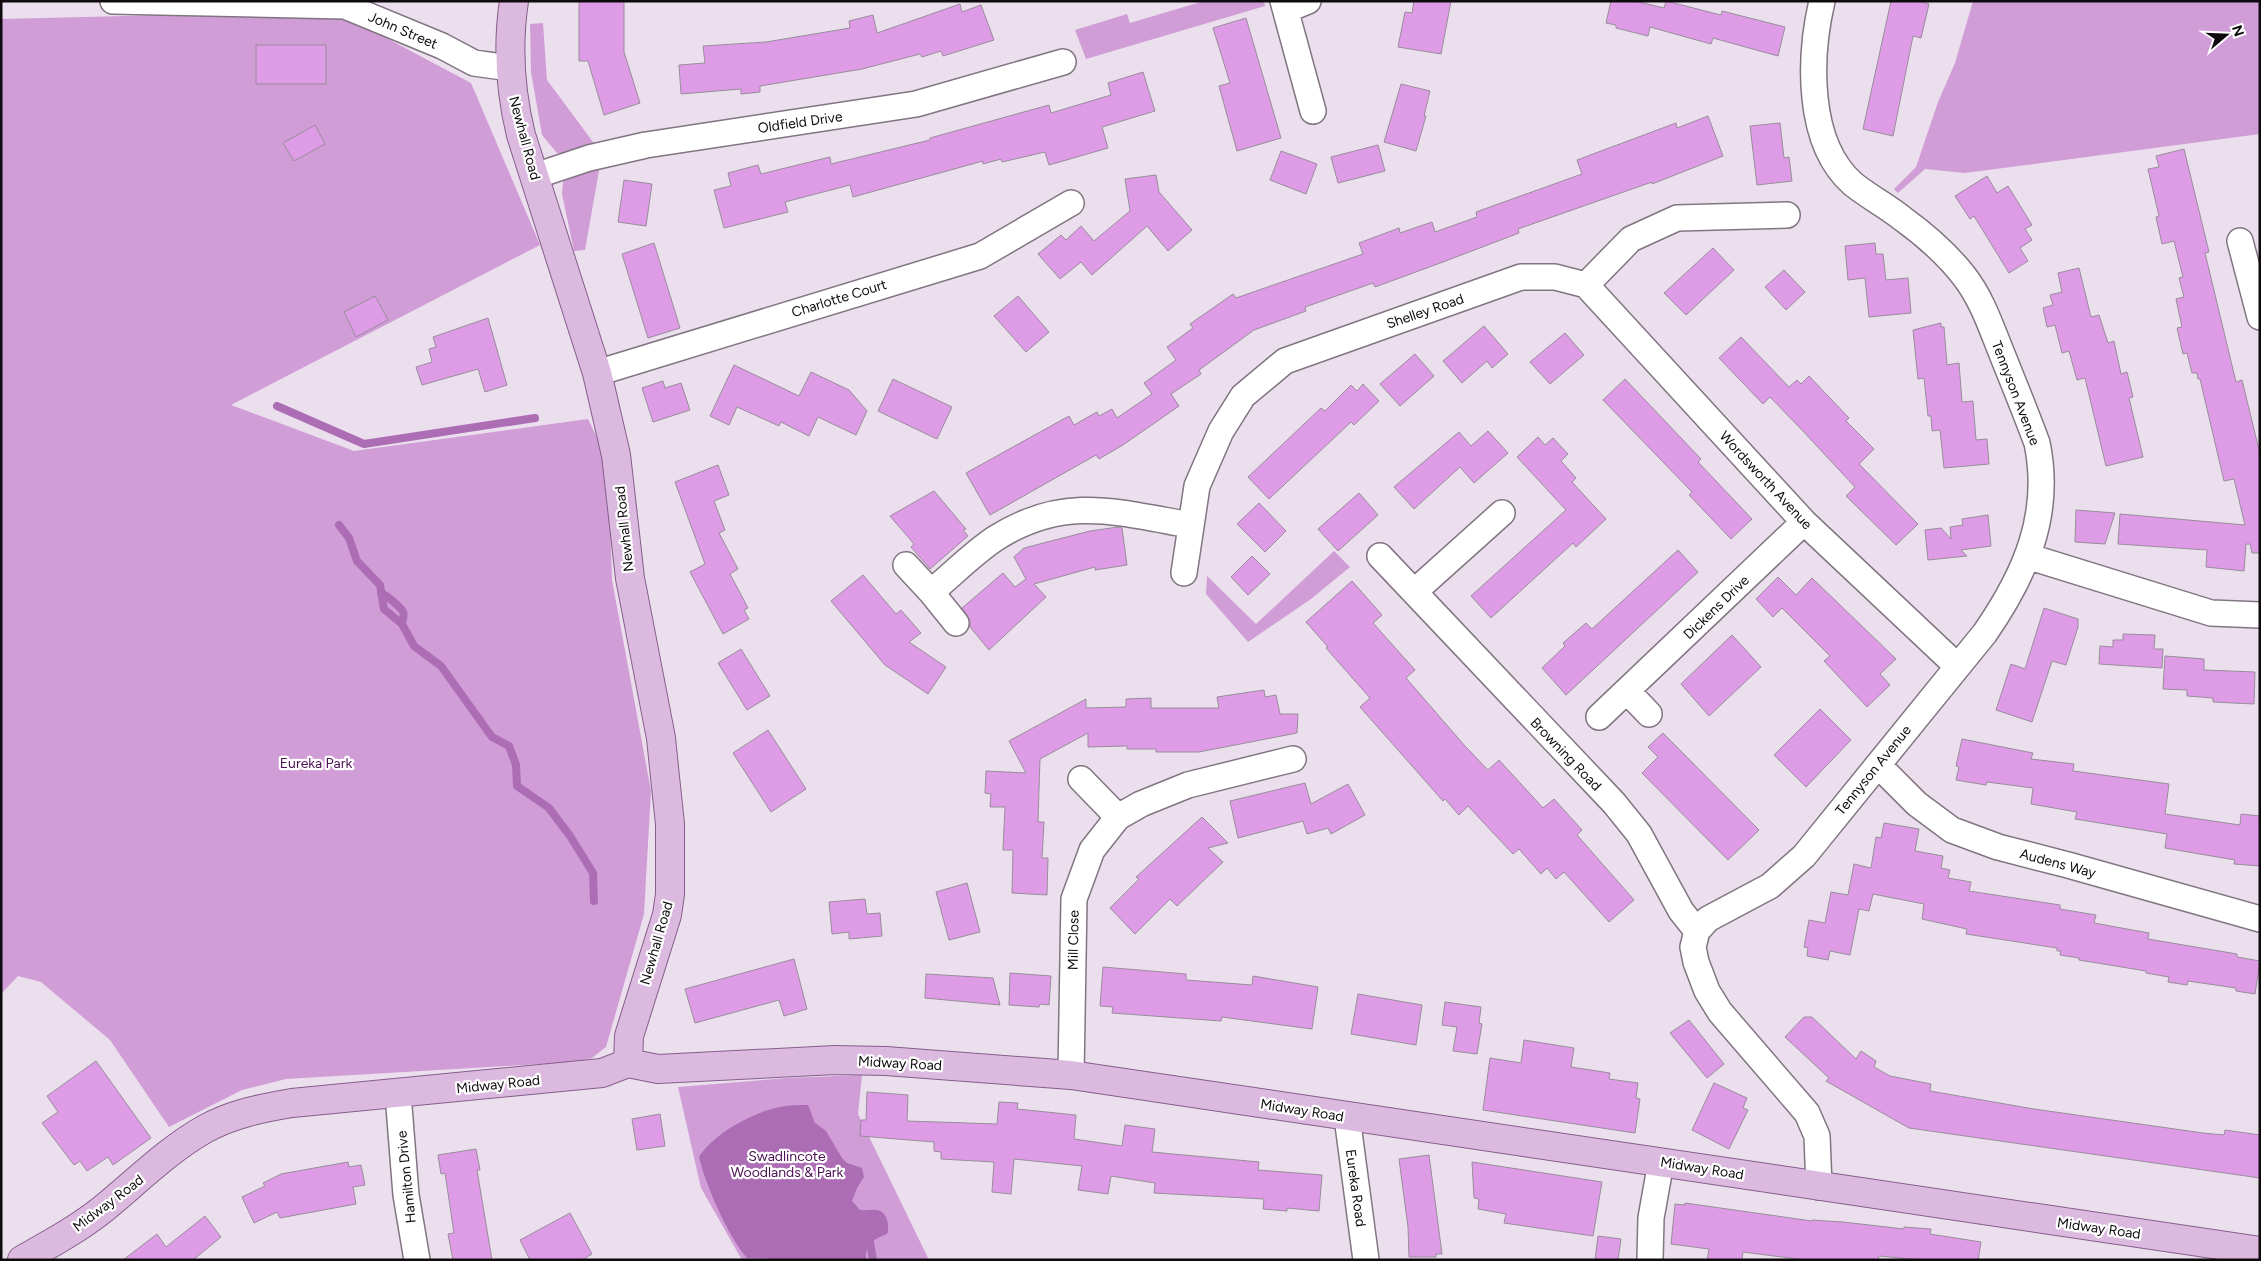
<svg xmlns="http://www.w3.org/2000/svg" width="2261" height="1261" font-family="Figtree,sans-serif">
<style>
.green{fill:#d09dd7}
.water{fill:#ac6db5}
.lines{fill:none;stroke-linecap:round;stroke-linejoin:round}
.stream{stroke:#ac6db5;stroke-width:8}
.building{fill:#de9ce7;stroke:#988d9a}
.minor-casing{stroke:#807581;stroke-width:28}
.major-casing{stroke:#845e8a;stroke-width:30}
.minor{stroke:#fff;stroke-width:25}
.major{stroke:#dcbae0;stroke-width:28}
.labels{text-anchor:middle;stroke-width:4.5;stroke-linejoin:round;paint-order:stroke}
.street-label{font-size:14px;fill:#0e0a0e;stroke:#fff}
.park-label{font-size:14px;fill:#4c1054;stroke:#fff}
</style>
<rect width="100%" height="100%" fill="#ebdfed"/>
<path class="green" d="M 1204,1 L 1264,1 L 1265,6 L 1086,59 L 1075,30 L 1127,14 L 1130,23 Z
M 1973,1 L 2260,1 L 2260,134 L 1965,173 L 1925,169 L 1898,193 L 1894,189 L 1916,167 L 1938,102 L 1955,63 Z
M 252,13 L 341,14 L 471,83 L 540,245 L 231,405 L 354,451 L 588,419 L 608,461 L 612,580 L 651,791 L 644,914 L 606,1047 L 592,1058 L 575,1062 L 286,1079 L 242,1090 L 169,1127 L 110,1040 L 41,982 L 18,976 L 1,994 L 1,19 Z
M 543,23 L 547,80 L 596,146 L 569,154 L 557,153 L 542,135 L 531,72 L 530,24 Z
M 600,165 L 585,250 L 574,251 L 562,194 L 563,182 L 575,171 Z
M 1334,551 L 1350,567 L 1311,599 L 1248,642 L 1206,594 L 1207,576 L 1256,624 Z
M 862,1075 L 858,1114 L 929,1260 L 742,1260 L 701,1188 L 678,1087 L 787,1078 Z"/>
<path class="water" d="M 808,1105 L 815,1123 L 826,1131 L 842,1158 L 847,1163 L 862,1168 L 864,1177 L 857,1188 L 852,1201 L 860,1210 C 866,1211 871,1209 877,1210 C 887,1211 890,1226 887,1234 C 874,1239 865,1244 866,1260 L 769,1260 L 767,1258 L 747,1258 C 729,1238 705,1184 699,1157 C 713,1134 753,1112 780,1107 C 789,1105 799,1105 808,1105 Z"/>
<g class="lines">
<path class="stream" d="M 277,406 L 364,444 L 535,418
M 339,525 L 349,538 L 357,561 L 380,585 L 384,609 L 402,624 L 414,646 L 441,666 L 492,737 L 509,746 L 516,765 L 517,786 L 549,808 L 570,836 L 593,873 L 594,901
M 381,593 C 386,595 401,607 403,612 C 405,615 402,621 402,624
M 870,1242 L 873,1260"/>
</g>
<path class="building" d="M 579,1 L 624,1 L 624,52 L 640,103 L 604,115 L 588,61 L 579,61 Z
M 1414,1 L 1451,1 L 1441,54 L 1398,47 L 1405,12 L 1412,13 Z
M 1611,1 L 1635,1 L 1664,8 L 1666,1 L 1721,15 L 1722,11 L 1785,27 L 1778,56 L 1713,38 L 1711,44 L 1650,27 L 1648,36 L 1616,28 L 1616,25 L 1606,23 Z
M 1891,1 L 1918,1 L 1929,4 L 1921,38 L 1913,36 L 1893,136 L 1863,129 Z
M 960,4 L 962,12 L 981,5 L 994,40 L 943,56 L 941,51 L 922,57 L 920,54 L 862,69 L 760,86 L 760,92 L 741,94 L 741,89 L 681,94 L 679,65 L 705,63 L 703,46 L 766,42 L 850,28 L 849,21 L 873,15 L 877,33 Z
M 1246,18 L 1281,138 L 1237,151 L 1219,86 L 1230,83 L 1213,28 Z
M 256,45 L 326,45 L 326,84 L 256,84 Z
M 1143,72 L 1155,111 L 1102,127 L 1108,148 L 1049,165 L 1045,152 L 1002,162 L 1001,159 L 983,164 L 983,161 L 853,197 L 850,185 L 785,202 L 788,212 L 724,228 L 714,190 L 731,186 L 728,173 L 758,165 L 761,174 L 830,157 L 831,164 L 930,140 L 930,138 L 1049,105 L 1051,113 L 1111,95 L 1108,83 Z
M 1401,84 L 1430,91 L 1424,116 L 1426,116 L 1416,151 L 1384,142 Z
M 1708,116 L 1723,156 L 1652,184 L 1652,182 L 1518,229 L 1519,233 L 1443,262 L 1375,287 L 1373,283 L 1305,307 L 1306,311 L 1254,330 L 1199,370 L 1201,374 L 1171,394 L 1179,406 L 1123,445 L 1099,459 L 1096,455 L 990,515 L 966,473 L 1069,416 L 1074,425 L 1097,412 L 1099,416 L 1112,409 L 1117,418 L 1152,394 L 1144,383 L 1176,360 L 1167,347 L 1193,328 L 1190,324 L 1233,294 L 1236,298 L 1363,254 L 1359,243 L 1399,228 L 1400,233 L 1432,222 L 1435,232 L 1477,217 L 1476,212 L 1582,174 L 1577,160 L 1676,123 L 1677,128 Z
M 1780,123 L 1784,158 L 1789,157 L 1792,181 L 1757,185 L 1750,126 Z
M 315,125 L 325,144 L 294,161 L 283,143 Z
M 1378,145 L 1385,171 L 1338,183 L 1331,157 Z
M 2184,149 L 2209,252 L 2205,253 L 2236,382 L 2242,380 L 2260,454 L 2260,553 L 2252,553 L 2250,544 L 2246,544 L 2244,571 L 2206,567 L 2207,550 L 2118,544 L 2120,514 L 2245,525 L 2234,479 L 2224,481 L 2200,379 L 2198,379 L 2197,373 L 2192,373 L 2187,353 L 2183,354 L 2177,328 L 2182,327 L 2176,299 L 2184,297 L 2179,278 L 2183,277 L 2174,241 L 2162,244 L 2156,217 L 2159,216 L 2148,169 L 2159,167 L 2156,156 Z
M 1281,151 L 1317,164 L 1306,194 L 1270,180 Z
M 1156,175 L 1159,192 L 1192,230 L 1168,251 L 1147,226 L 1092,275 L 1081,262 L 1060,279 L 1038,254 L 1061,235 L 1066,240 L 1081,226 L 1094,241 L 1130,211 L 1125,179 Z
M 1987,176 L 1997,193 L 2008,186 L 2032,225 L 2025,229 L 2032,240 L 2020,248 L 2028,261 L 2009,273 L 1974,216 L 1970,219 L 1955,196 Z
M 624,180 L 652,184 L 646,226 L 618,222 Z
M 654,243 L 680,328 L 648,338 L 622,254 Z
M 1875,243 L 1876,254 L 1883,254 L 1886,280 L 1908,278 L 1911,313 L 1869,317 L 1865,278 L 1848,280 L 1845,246 Z
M 1713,248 L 1734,270 L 1686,315 L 1664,293 Z
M 2079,268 L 2091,317 L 2099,315 L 2108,343 L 2114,341 L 2121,374 L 2127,372 L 2133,397 L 2129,398 L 2143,457 L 2106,466 L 2085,378 L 2077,380 L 2069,351 L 2062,353 L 2055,325 L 2047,327 L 2043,308 L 2053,305 L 2050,295 L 2062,292 L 2058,273 Z
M 1784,270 L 1805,292 L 1786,310 L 1765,287 Z
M 375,296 L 388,320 L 356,337 L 344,312 Z
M 1018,296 L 1049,332 L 1026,352 L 994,316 Z
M 488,318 L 507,385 L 485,392 L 478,369 L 422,385 L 416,367 L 432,362 L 429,349 L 436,347 L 433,337 Z
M 1941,323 L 1941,327 L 1944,327 L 1947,365 L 1959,363 L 1962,402 L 1973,401 L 1976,440 L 1987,439 L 1989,464 L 1944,468 L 1940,430 L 1932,431 L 1931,416 L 1928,416 L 1924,378 L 1918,379 L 1913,330 Z
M 1484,326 L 1508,354 L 1492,368 L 1487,361 L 1462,383 L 1443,361 Z
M 1565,333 L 1584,355 L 1550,384 L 1530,362 Z
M 1741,337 L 1789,387 L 1797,380 L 1801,384 L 1809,376 L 1849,418 L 1846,421 L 1874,449 L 1859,464 L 1918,524 L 1896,545 L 1846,496 L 1855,487 L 1801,429 L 1770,397 L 1763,404 L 1719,358 Z
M 1415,354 L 1434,376 L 1400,406 L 1380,384 Z
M 734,365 L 799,396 L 811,372 L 849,390 L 867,411 L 856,435 L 818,417 L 809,436 L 781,422 L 779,426 L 737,407 L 729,425 L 710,416 Z
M 893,379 L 952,407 L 937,439 L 878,411 Z
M 1625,379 L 1701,459 L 1698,462 L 1752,519 L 1731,539 L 1689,495 L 1692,492 L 1603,400 Z
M 663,381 L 665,388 L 681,383 L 690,410 L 653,422 L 642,388 Z
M 1363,384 L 1379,401 L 1354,425 L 1351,422 L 1269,499 L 1248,477 L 1321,408 L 1325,411 L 1351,385 L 1357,391 Z
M 1488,431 L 1508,453 L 1474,483 L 1460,467 L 1414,509 L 1394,487 L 1459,432 L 1471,446 Z
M 1538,437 L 1545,445 L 1553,438 L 1568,454 L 1561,461 L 1576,478 L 1572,482 L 1606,519 L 1576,547 L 1573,543 L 1491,618 L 1471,596 L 1566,510 L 1517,457 Z
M 718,465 L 729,495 L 714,501 L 725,530 L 719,533 L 738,569 L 730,574 L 748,608 L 744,610 L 749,619 L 723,634 L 690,572 L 705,564 L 675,482 Z
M 934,491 L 966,529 L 963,530 L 968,536 L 930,569 L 911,547 L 914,544 L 890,516 Z
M 1359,493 L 1378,515 L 1338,551 L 1318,529 Z
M 1259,503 L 1286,531 L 1265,552 L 1237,524 Z
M 2076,510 L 2115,513 L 2105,544 L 2075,542 Z
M 1988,515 L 1991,546 L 1961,550 L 1967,556 L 1928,560 L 1925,530 L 1941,528 L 1951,539 L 1950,527 L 1963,525 L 1962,519 Z
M 1118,527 L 1122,528 L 1127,565 L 1095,570 L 1095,567 L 1034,584 L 1046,597 L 989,650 L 970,627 L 970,620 L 962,608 L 1003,573 L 1015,587 L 1026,579 L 1014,557 L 1024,548 L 1090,531 Z
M 1678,550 L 1698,572 L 1566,695 L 1542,668 L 1565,646 L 1563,643 L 1586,623 L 1592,629 Z
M 1252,556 L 1270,574 L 1248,595 L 1231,577 Z
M 863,575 L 896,614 L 901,610 L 921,633 L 909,642 L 946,667 L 928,694 L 885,665 L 831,601 Z
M 1778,577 L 1796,595 L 1812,578 L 1896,659 L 1880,674 L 1890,685 L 1867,707 L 1824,661 L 1830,656 L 1782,608 L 1773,617 L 1756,599 Z
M 1352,581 L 1382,615 L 1373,623 L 1415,670 L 1406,678 L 1465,746 L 1488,770 L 1499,760 L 1543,808 L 1554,799 L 1582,830 L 1577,835 L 1634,900 L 1609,922 L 1564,872 L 1556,879 L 1547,868 L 1541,874 L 1519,849 L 1513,854 L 1468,806 L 1459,815 L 1445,799 L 1443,801 L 1360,707 L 1370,698 L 1326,648 L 1328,647 L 1306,622 Z
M 2044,608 L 2078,619 L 2078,627 L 2066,665 L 2052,661 L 2032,722 L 1996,710 L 2011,664 L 2025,669 Z
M 2123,634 L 2155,635 L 2154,649 L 2163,649 L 2162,668 L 2099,664 L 2100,646 L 2113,647 L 2113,640 L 2123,640 Z
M 1732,635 L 1761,667 L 1709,716 L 1681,684 Z
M 741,649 L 770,696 L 747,710 L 718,663 Z
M 2165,656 L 2204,659 L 2204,670 L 2255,672 L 2254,704 L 2213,702 L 2213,698 L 2187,696 L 2187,690 L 2163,689 Z
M 1264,690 L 1265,697 L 1276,695 L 1280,714 L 1298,714 L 1297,733 L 1199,752 L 1156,752 L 1156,749 L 1127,749 L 1127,746 L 1088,747 L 1088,733 L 1040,759 L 1038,822 L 1044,822 L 1042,858 L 1048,858 L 1047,895 L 1012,893 L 1013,850 L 1003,850 L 1005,807 L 990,807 L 991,794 L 985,793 L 986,771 L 1026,773 L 1009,741 L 1086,699 L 1086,708 L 1126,707 L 1126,699 L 1151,698 L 1151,708 L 1219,708 L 1217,697 Z
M 1820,709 L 1851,740 L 1806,787 L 1774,755 Z
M 768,730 L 806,789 L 771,812 L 733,753 Z
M 1663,733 L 1759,830 L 1728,860 L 1642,773 L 1658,757 L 1648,747 Z
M 1962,739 L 2033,753 L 2031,759 L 2074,764 L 2073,771 L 2169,784 L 2165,814 L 2240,825 L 2241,814 L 2260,816 L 2260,866 L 2234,864 L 2235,860 L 2165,848 L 2167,834 L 2075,819 L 2077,812 L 2031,804 L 2033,788 L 1987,782 L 1986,785 L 1956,780 L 1959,767 L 1956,766 Z
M 1305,783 L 1311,804 L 1348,784 L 1365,815 L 1331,834 L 1328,828 L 1307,834 L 1303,821 L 1238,838 L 1230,801 Z
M 1202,817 L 1228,843 L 1208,848 L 1223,862 L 1177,906 L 1170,899 L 1135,934 L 1110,908 L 1139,879 L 1136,877 Z
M 1884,823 L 1919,829 L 1915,851 L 1943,856 L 1941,868 L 1950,870 L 1948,878 L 1971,882 L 1969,891 L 2060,905 L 2060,909 L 2096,915 L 2094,923 L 2149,933 L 2148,939 L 2237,954 L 2237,957 L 2260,961 L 2255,994 L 2236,991 L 2236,988 L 2188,981 L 2187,985 L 2168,982 L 2169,977 L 2146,973 L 2146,971 L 2079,960 L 2079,958 L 2060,955 L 2061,951 L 2057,951 L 2057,948 L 1966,934 L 1967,929 L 1922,919 L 1924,904 L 1873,894 L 1869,911 L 1859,909 L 1850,955 L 1830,951 L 1828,960 L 1807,956 L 1808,948 L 1804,947 L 1809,920 L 1825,923 L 1831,892 L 1848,895 L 1854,864 L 1871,868 L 1876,837 L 1881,838 Z
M 967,883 L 980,932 L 949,940 L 936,892 Z
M 865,899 L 867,914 L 880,913 L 882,936 L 849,939 L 849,932 L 832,934 L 829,902 Z
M 794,959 L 807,1009 L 784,1016 L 779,1000 L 695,1023 L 685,989 Z
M 1103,967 L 1186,974 L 1186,980 L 1252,985 L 1253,976 L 1318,987 L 1312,1029 L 1222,1017 L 1221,1021 L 1112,1013 L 1113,1007 L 1100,1006 Z
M 1010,973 L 1051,976 L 1049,1005 L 1040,1004 L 1039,1007 L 1009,1005 Z
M 926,974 L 993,978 L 1000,1005 L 925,998 Z
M 1358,994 L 1422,1005 L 1416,1045 L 1351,1034 Z
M 1445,1002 L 1481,1007 L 1479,1023 L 1482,1024 L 1477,1054 L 1453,1051 L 1457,1027 L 1442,1025 Z
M 1804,1017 L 1812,1017 L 1856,1059 L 1861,1051 L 1876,1061 L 1874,1067 L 1890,1076 L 1931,1084 L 1930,1091 L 2034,1109 L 2203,1133 L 2224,1135 L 2225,1130 L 2260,1135 L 2260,1178 L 1909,1128 L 1826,1081 L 1829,1078 L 1785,1037 Z
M 1689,1020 L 1724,1064 L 1707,1078 L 1670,1033 Z
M 1524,1040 L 1574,1048 L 1571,1067 L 1610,1073 L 1609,1079 L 1638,1083 L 1636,1098 L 1640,1099 L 1635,1133 L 1483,1110 L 1490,1058 L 1521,1063 Z
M 96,1061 L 151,1138 L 113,1165 L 108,1157 L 87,1171 L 80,1161 L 74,1165 L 42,1123 L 58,1112 L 47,1096 Z
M 1714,1083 L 1747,1098 L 1743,1108 L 1748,1110 L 1729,1149 L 1692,1130 Z
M 867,1092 L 908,1095 L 907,1121 L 997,1124 L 999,1102 L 1018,1103 L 1017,1109 L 1076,1115 L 1074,1139 L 1122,1146 L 1125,1125 L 1155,1129 L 1152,1152 L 1259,1162 L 1258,1170 L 1322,1175 L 1319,1211 L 1287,1208 L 1287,1211 L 1263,1209 L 1264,1199 L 1154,1193 L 1155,1183 L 1111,1176 L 1108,1194 L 1078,1190 L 1082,1166 L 1014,1159 L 1011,1194 L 992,1192 L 994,1162 L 941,1159 L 941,1152 L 934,1151 L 934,1142 L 860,1136 L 861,1120 L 866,1120 Z
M 660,1114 L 665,1146 L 637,1150 L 632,1119 Z
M 476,1149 L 480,1170 L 477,1170 L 492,1260 L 453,1260 L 448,1234 L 454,1233 L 445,1173 L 441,1174 L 438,1155 Z
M 1429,1155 L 1442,1254 L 1436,1254 L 1436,1257 L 1409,1257 L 1408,1227 L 1399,1159 Z
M 348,1162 L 349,1167 L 361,1165 L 365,1185 L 353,1187 L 356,1204 L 280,1218 L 277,1212 L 254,1223 L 242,1197 L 265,1186 L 263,1183 L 281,1174 Z
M 1472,1162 L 1602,1182 L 1593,1236 L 1504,1223 L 1506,1214 L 1478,1209 L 1479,1199 L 1474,1198 Z
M 1685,1203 L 1812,1221 L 1812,1220 L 1843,1222 L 1904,1229 L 1904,1227 L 1931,1229 L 1930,1234 L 1981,1242 L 1978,1260 L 1921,1260 L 1879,1256 L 1878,1260 L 1805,1260 L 1743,1252 L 1742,1260 L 1707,1260 L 1709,1249 L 1671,1244 L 1675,1204 L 1685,1205 Z
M 570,1213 L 592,1254 L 582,1260 L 530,1260 L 520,1240 Z
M 205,1216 L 221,1237 L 193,1260 L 123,1260 L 157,1234 L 166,1247 Z
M 1598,1236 L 1621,1239 L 1618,1260 L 1595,1260 Z"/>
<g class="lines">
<defs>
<path id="minor" d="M 113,1 L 345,6 L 442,46 L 474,63 L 510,68
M 1283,1 L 1313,111
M 1286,10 L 1308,1
M 535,176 L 589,158 L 646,145 L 916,104 L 1063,62
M 2240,241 L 2260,317
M 1586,285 L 1804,522 L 1957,666
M 597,373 L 980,256 L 1071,203
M 1380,556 L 1614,803 L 1639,834 L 1681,911 L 1697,931
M 2027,556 L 2211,613 L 2260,615
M 906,565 L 931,592 L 956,623
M 1184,573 L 1197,486 L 1221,431 L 1243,396 L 1285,361 L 1521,277 L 1555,277 L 1586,285 L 1631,239 L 1677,218 L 1787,215
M 931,592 C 952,575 973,553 996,538 C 1064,495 1117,512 1190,525
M 1414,592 L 1502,513
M 1627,691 L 1649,714
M 1599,717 L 1804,522
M 1878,765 L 1917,804 L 1952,830 L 1998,847 L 2068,865 L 2260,919
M 1081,779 L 1118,817
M 1071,1075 L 1074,899 L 1092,850 L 1118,817 L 1141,804 L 1188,785 L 1293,759
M 398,1094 L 406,1195 L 417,1260
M 1347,1117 L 1366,1260
M 1819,1187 L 1817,1136 L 1807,1113 L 1720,1012 L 1707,991 L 1696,962 L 1693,947 L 1697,931 L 1708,919 L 1770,886 L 1804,856 L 1985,633 C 2025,575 2052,515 2037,443 C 2026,413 2014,384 2002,354 C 1991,327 1982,299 1964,276 C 1947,254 1925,235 1903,219 C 1887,206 1869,197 1853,184 C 1806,143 1809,57 1822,1
M 1650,1260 L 1651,1218 L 1661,1162"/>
<path id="major" d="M 514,1 C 507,47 510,90 521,135 L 597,373 L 616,455 L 630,578 L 661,738 L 665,777 L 670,824 L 670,894 L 667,915 L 629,1036 L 628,1063
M 22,1260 C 50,1244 78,1229 103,1209 C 135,1183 169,1149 205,1129 C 232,1114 262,1108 292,1103 L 602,1073 L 628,1063 L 658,1069 L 835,1060 L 886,1061 L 1071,1075 L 2260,1251"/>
</defs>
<use href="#minor" class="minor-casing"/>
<use href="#major" class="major-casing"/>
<use href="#minor" class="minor"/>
<use href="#major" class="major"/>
</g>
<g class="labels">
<g class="street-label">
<text transform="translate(403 30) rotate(23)" y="5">John Street</text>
<text transform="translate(800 122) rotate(-8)" y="5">Oldfield Drive</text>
<text transform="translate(525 138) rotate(75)" y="5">Newhall Road</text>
<text transform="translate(839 298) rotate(-17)" y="5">Charlotte Court</text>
<text transform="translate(1425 311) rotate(-19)" y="5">Shelley Road</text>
<text transform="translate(2016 393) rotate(69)" y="5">Tennyson Avenue</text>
<text transform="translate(1766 480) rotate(47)" y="5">Wordsworth Avenue</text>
<text transform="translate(624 529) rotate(-96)" y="5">Newhall Road</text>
<text transform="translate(1716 607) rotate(-44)" y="5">Dickens Drive</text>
<text transform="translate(1566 754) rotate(46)" y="5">Browning Road</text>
<text transform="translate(1873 770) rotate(-51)" y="5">Tennyson Avenue</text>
<text transform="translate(2058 863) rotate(15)" y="5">Audens Way</text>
<text transform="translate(1073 940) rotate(-89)" y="5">Mill Close</text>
<text transform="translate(656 943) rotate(-74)" y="5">Newhall Road</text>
<text transform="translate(900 1063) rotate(3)" y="5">Midway Road</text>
<text transform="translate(498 1084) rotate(-6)" y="5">Midway Road</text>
<text transform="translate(1302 1110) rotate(9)" y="5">Midway Road</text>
<text transform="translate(1702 1168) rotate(9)" y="5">Midway Road</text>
<text transform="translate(406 1177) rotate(-96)" y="5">Hamilton Drive</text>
<text transform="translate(1356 1188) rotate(82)" y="5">Eureka Road</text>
<text transform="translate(108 1203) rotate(-37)" y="5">Midway Road</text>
<text transform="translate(2099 1228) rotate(8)" y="5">Midway Road</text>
</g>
<g class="park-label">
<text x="316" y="768">Eureka Park</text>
<text x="787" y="1161">Swadlincote<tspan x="787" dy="16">Woodlands &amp; Park</tspan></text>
</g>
</g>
<rect width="2261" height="1261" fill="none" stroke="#0e0a0e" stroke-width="5"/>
<g transform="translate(2226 35) rotate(71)" stroke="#ffffff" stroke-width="4" paint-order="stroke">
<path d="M0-4L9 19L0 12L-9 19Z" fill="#0e0a0e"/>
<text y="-8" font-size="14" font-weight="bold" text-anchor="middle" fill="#0e0a0e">N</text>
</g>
</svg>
